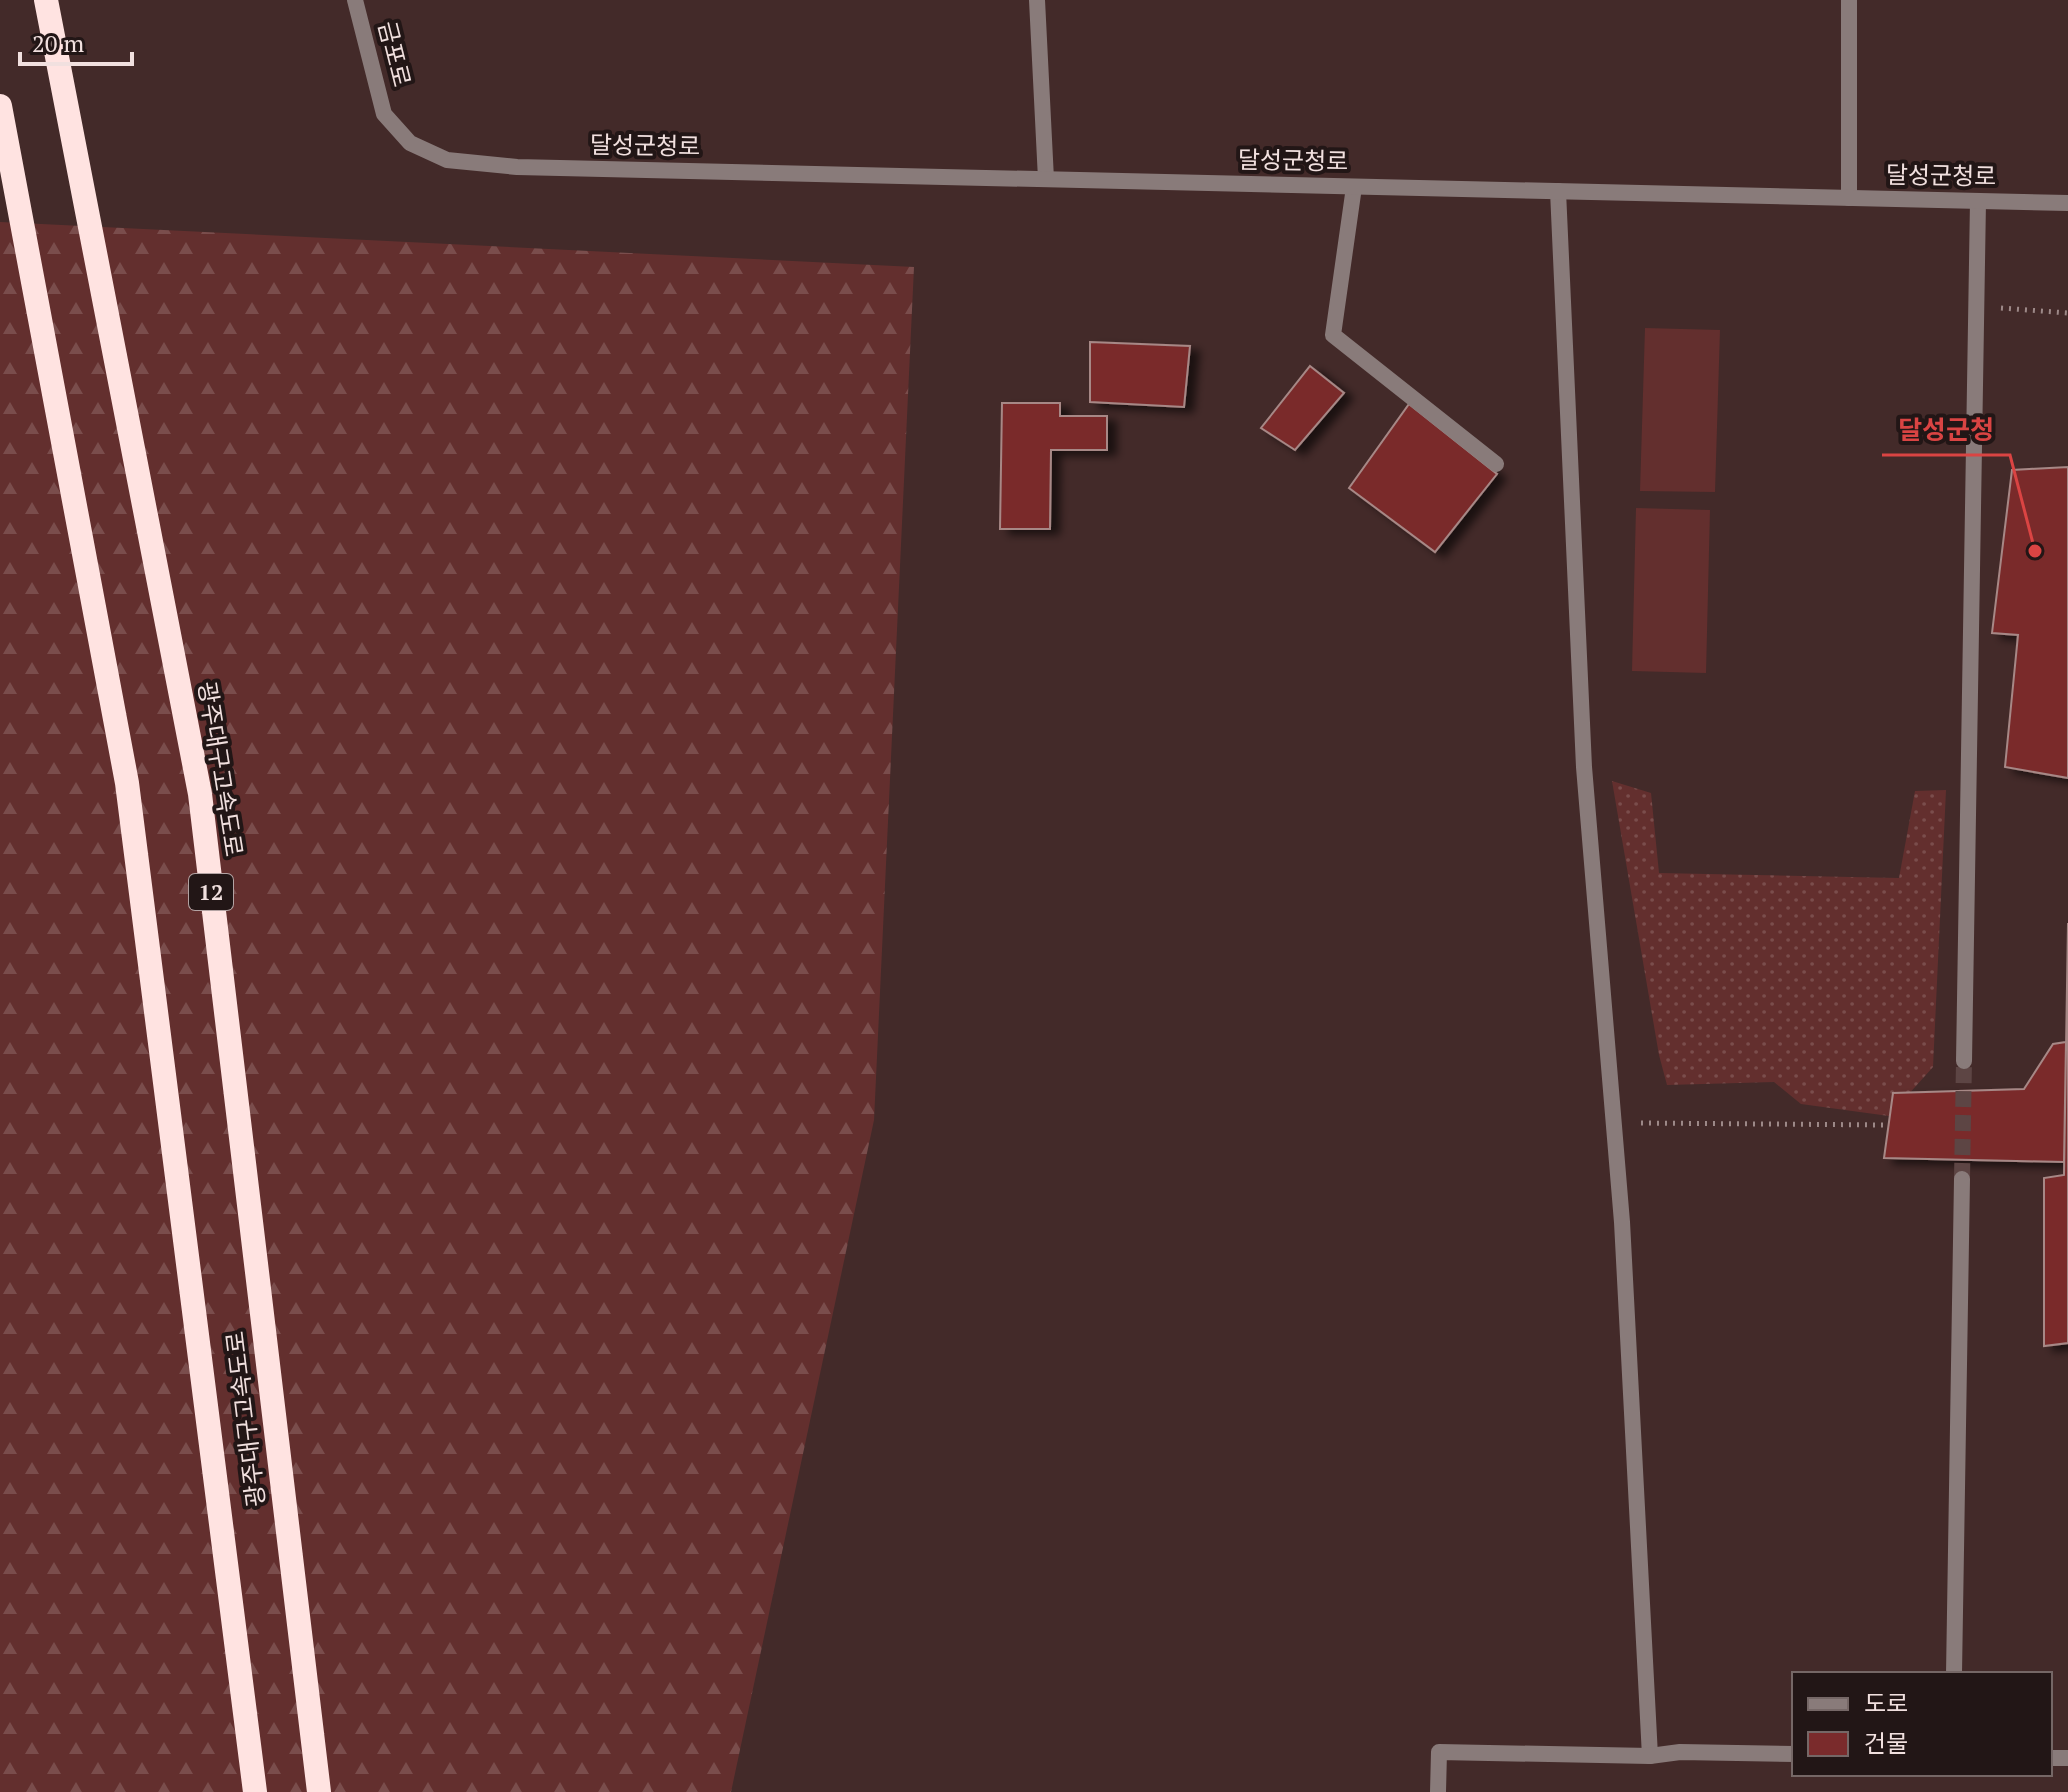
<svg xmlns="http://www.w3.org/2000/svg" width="2068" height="1792" font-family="'PT Serif','Noto Sans KR',serif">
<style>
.forest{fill:url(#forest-firs)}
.garden{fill:url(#garden-dots)}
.pitch{fill:#632f2e}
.building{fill:#7a2b2c;stroke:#a78886;stroke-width:2;filter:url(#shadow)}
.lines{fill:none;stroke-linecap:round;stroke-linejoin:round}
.minor-tunnel{stroke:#5d4544;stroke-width:16;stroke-dasharray:16 8;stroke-linecap:butt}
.path{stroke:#9d8988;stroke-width:5;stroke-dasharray:2 6;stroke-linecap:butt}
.service{stroke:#897b7a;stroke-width:16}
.minor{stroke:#897b7a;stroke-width:16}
.tertiary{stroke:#897b7a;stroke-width:16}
.motorway{stroke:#ffe3e1;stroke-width:24}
.labels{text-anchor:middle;stroke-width:8;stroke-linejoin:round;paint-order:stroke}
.shield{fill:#221616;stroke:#b3a3a3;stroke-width:2}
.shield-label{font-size:22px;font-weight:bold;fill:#f1e0df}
.street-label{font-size:24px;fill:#f1e0df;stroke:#221616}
.leader{fill:none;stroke:#da4443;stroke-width:3}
.callout-dot{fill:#da4443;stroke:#221616;stroke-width:3}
.callout-label{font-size:26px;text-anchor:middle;font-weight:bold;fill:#da4443;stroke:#221616;stroke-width:8;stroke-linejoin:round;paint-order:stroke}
</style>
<defs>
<pattern id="forest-firs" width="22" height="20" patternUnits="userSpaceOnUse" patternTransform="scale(2)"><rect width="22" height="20" fill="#632f2e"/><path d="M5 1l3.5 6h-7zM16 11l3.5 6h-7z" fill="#7a4d4c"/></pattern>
<pattern id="garden-dots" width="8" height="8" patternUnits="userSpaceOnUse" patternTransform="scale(2)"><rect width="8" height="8" fill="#632f2e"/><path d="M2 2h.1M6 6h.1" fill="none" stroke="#7a4d4c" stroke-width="1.8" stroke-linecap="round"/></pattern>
<filter id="shadow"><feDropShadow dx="9" dy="5" stdDeviation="4" flood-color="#0009"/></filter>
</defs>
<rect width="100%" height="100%" fill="#432a29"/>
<path class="forest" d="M 0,222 L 914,267 L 874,1120 L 731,1792 L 0,1792 Z"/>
<path class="garden" d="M 1612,781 L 1651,793 L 1659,873 L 1899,878 L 1915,791 L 1946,790 L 1933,1067 L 1889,1116 L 1801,1104 L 1774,1082 L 1667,1085 L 1659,1055 Z"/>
<path class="pitch" d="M 1645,328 L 1720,330 L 1715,492 L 1640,491 Z
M 1636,508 L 1710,510 L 1706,673 L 1632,671 Z"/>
<path class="building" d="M 1090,342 L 1190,346 L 1184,407 L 1090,402 Z
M 1310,366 L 1344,393 L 1295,450 L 1261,428 Z
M 1002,403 L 1060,403 L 1060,416 L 1107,416 L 1107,450 L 1051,450 L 1050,529 L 1000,529 Z
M 1409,404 L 1497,474 L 1435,552 L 1349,488 Z
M 2068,467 L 2068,778 L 2005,767 L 2018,635 L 1992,633 L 2012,470 Z
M 2068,923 L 2068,1343 L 2044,1346 L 2044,1178 L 2064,1175 Z
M 2066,1042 L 2064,1162 L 1884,1158 L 1893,1093 L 2024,1089 L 2053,1044 Z"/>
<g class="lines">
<path class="minor-tunnel" d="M 1962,1179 L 1964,1061"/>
<path class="path" d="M 2001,308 L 2068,313
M 1641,1123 L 1888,1125"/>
<path class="service" d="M 1354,187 L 1333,335 L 1496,464
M 1558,191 L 1584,767 L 1622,1222 L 1650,1756"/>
<path class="minor" d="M 1037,0 L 1046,179
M 1849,198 L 1849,0
M 1964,1061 L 1978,201
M 1954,1674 L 1962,1179
M 2050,1758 L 2068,1758
M 1438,1792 L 1439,1752 L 1650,1756 L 1680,1752 L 1794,1754"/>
<path class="tertiary" d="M 355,0 L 384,114 L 410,143 L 447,160 L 517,167 L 2068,203"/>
<path class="motorway" d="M 46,0 L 200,794 L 319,1792
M 0,106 L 127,783 L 255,1792"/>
</g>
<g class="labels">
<rect class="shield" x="189" y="874" width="44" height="36" rx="6"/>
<g class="shield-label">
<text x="211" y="900">12</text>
</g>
<g class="street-label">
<text transform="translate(394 54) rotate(76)" y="8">금포로</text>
<text transform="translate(645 146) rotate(1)" y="8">달성군청로</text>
<text transform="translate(1293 161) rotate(1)" y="8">달성군청로</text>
<text transform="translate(1941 176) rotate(1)" y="8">달성군청로</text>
<text transform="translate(220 769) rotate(81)" y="8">광주대구고속도로</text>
<text transform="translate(246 1419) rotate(-97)" y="8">광주대구고속도로</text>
</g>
</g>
<path class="leader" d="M2035 551L2010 455H1882"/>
<circle class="callout-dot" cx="2035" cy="551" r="8"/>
<g class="callout-label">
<text x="1946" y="439">달성군청</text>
</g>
<rect x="1792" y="1672" width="260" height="104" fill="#221616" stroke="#756766" stroke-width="2"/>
<rect x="1808" y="1698" width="40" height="12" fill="#897b7a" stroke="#756766" stroke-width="2"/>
<text x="1864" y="1712" font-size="24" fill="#f1e0df">도로</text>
<rect x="1808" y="1732" width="40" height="24" fill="#7a2b2c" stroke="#756766" stroke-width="2"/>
<text x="1864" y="1752" font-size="24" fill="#f1e0df">건물</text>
<path d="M20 52v12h112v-12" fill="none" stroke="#f1e0df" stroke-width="4"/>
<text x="32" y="52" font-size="24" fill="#f1e0df" stroke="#221616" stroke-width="6" paint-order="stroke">20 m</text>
</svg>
